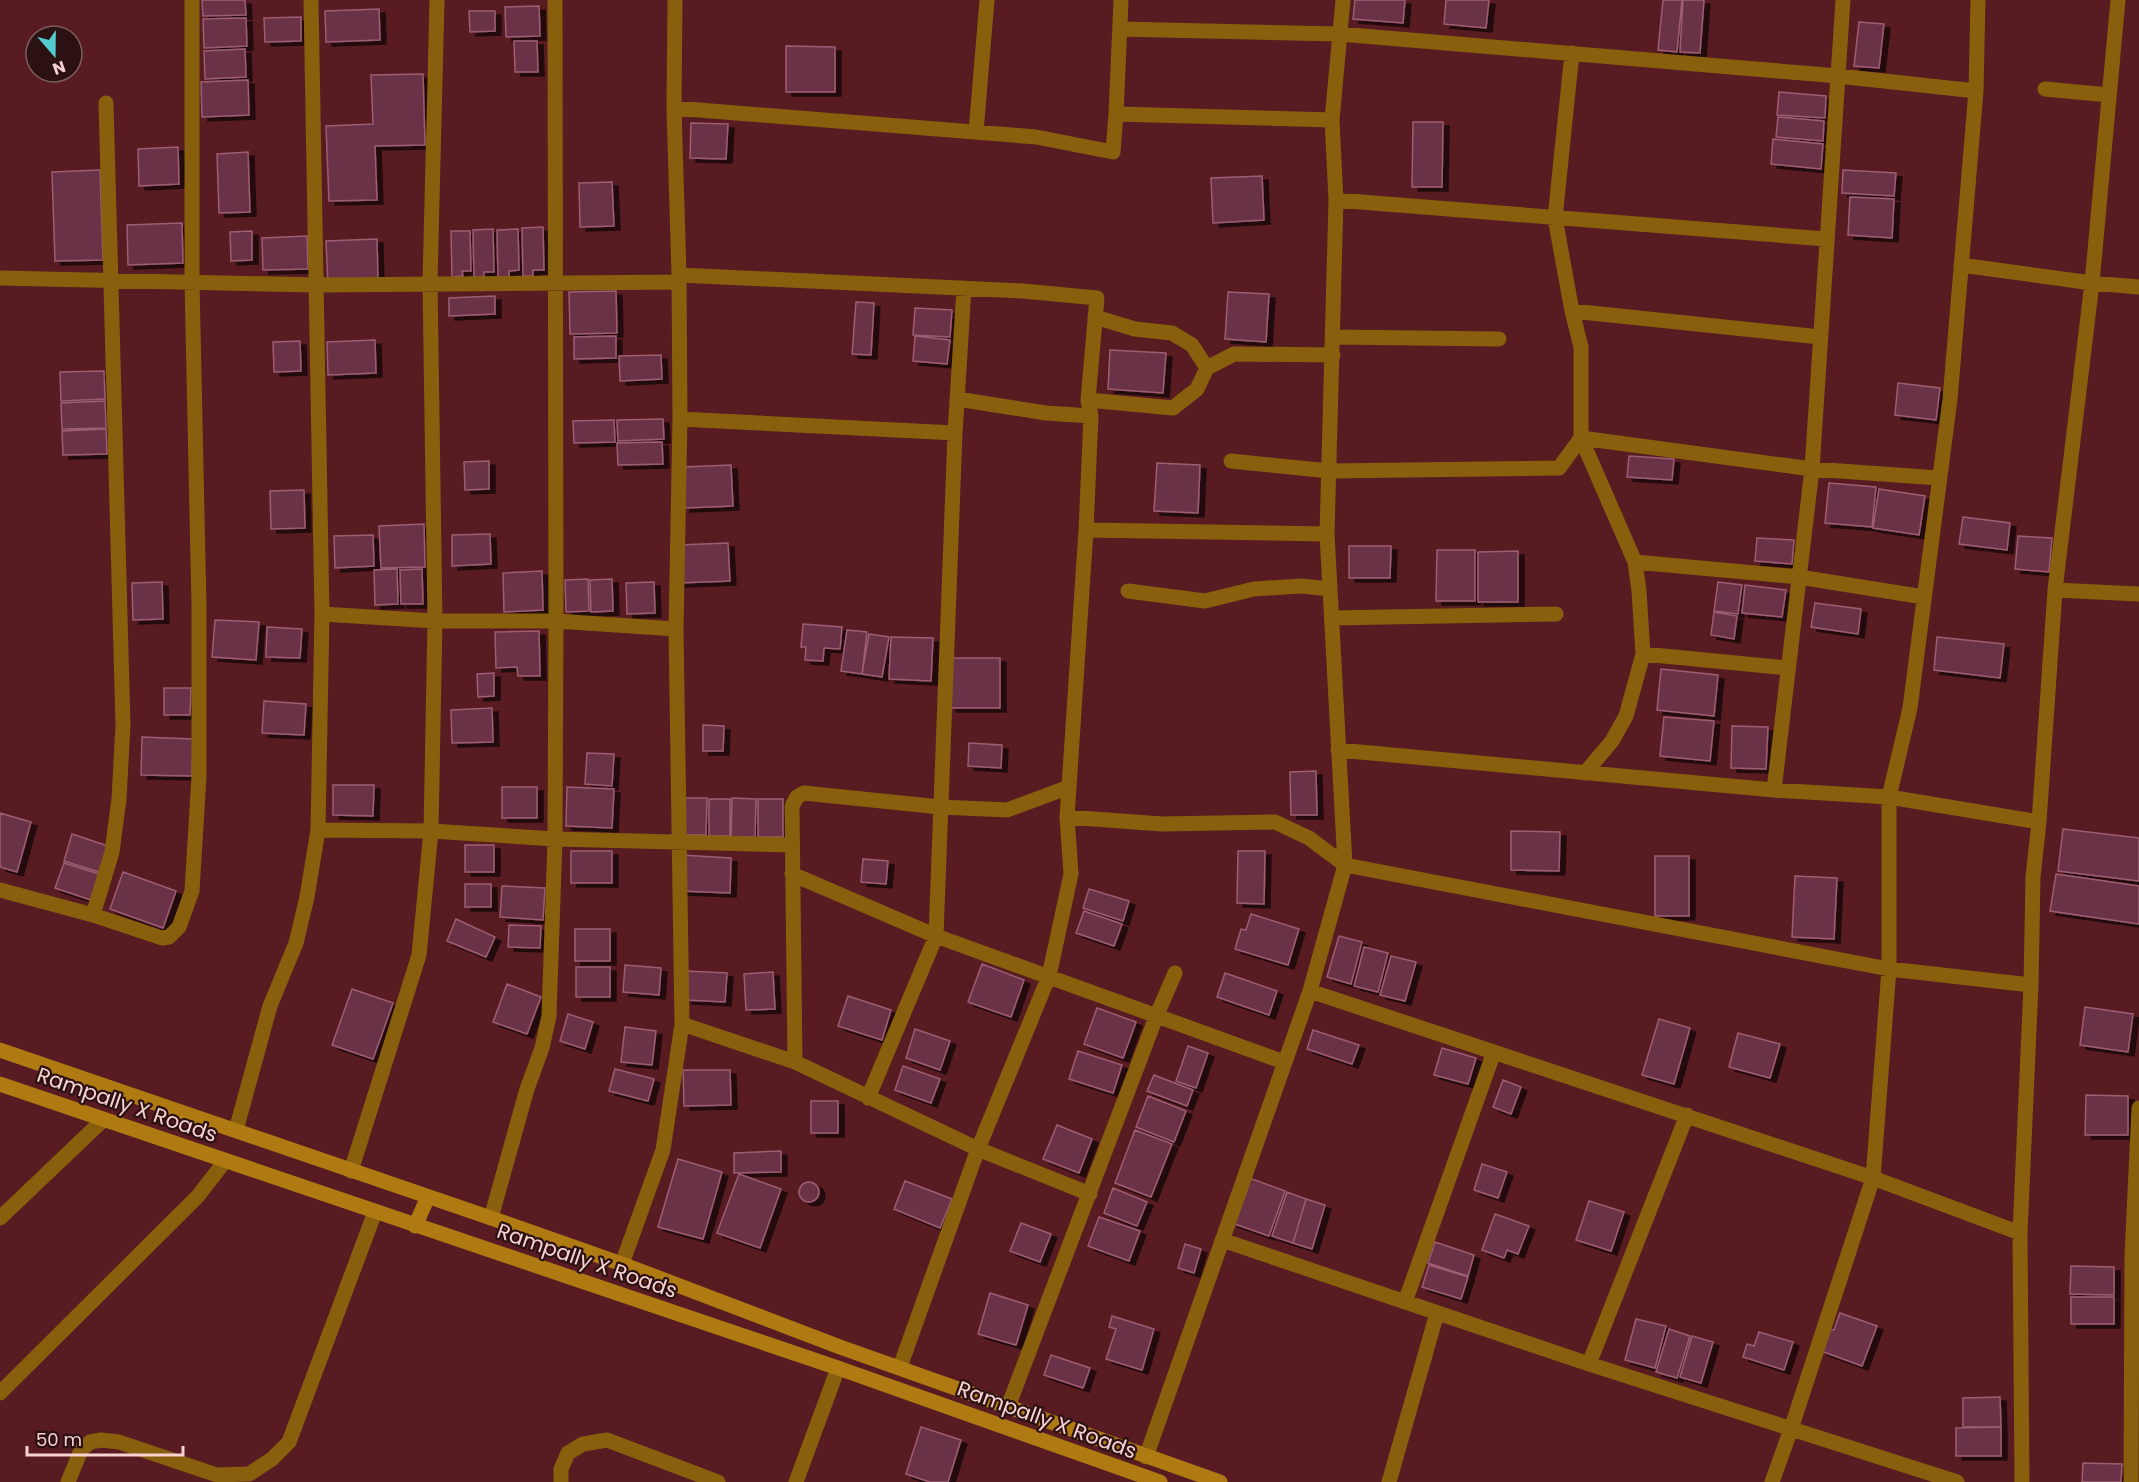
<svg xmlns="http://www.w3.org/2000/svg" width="2139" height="1482" font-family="Poppins,sans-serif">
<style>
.building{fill:#6b3046;stroke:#9d5d73;stroke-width:1.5;filter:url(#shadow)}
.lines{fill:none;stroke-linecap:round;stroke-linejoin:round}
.street{stroke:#885f0d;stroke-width:15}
.secondary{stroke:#ae7a11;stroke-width:15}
.labels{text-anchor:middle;stroke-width:4.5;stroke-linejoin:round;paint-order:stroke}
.street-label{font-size:21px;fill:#f8d1d1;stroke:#2b1112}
</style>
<defs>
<filter id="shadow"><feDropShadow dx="6" dy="4" stdDeviation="0" flood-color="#0009"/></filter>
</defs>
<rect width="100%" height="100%" fill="#571b21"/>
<path class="building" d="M 202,0 L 245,0 L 246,15 L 203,16 Z
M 1355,0 L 1405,0 L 1403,23 L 1353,19 Z
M 1446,0 L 1489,0 L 1486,28 L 1444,24 Z
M 1663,0 L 1682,0 L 1677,52 L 1658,50 Z
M 1683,0 L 1704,0 L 1700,53 L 1680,52 Z
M 539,6 L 540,36 L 506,37 L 505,7 Z
M 379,9 L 380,40 L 326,42 L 325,11 Z
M 469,11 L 495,11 L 495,31 L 470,32 Z
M 301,17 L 301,41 L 265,42 L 264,18 Z
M 246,18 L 247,46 L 204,48 L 203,19 Z
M 1859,22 L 1884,24 L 1879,68 L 1854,66 Z
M 514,41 L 537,41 L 538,72 L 515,72 Z
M 786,46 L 835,47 L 835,92 L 786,92 Z
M 245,49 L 246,77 L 205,79 L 204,51 Z
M 423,74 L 425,145 L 375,146 L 377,200 L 329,201 L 326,126 L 373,124 L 371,75 Z
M 248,80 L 249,115 L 202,117 L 201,82 Z
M 1779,92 L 1826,96 L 1825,118 L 1777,115 Z
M 1778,117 L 1824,121 L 1823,141 L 1776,137 Z
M 1413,122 L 1443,122 L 1442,187 L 1412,187 Z
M 691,123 L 728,124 L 726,159 L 690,158 Z
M 1773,139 L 1823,144 L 1821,169 L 1771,164 Z
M 178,147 L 179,184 L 139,186 L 138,149 Z
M 248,152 L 250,212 L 219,213 L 217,154 Z
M 100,170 L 103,260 L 55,261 L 52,172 Z
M 1843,170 L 1896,173 L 1894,196 L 1842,193 Z
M 1262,176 L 1264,220 L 1213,223 L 1211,178 Z
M 612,182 L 614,226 L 580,227 L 579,183 Z
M 1850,197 L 1894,199 L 1892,238 L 1848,235 Z
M 182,223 L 183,263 L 128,265 L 127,225 Z
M 543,227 L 544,270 L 533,270 L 533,276 L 523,276 L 522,228 Z
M 493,229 L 494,272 L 484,272 L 484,277 L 474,278 L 473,230 Z
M 518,229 L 519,270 L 509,271 L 509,278 L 498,278 L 497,230 Z
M 252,231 L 252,260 L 231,261 L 230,232 Z
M 451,231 L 470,231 L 471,271 L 462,271 L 463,276 L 452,277 Z
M 307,236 L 308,269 L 263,270 L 262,238 Z
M 377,239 L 378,282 L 328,284 L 326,241 Z
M 616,291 L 617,333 L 570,334 L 569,292 Z
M 1228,292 L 1269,294 L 1266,342 L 1225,339 Z
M 495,296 L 495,314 L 449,316 L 449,298 Z
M 856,302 L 874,303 L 871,355 L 852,354 Z
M 915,308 L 952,310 L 950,337 L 913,335 Z
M 616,336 L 616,358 L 574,359 L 574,337 Z
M 915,336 L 950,340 L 947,364 L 913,361 Z
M 375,340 L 376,373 L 328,375 L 327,342 Z
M 300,341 L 301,371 L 274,372 L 273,342 Z
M 1110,350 L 1166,353 L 1163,393 L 1108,389 Z
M 661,355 L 662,379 L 620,381 L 619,356 Z
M 104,371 L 105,399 L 61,401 L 60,372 Z
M 1898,383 L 1940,388 L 1936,420 L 1895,415 Z
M 105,401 L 106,428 L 62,429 L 61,403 Z
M 663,419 L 664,439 L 618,441 L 617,420 Z
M 614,420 L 615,442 L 574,443 L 573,421 Z
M 106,429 L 107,454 L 63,455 L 62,431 Z
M 662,442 L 663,464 L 618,465 L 617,443 Z
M 1629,456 L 1674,459 L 1672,480 L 1627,477 Z
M 489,461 L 489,489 L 465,490 L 464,462 Z
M 1157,463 L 1200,465 L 1198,513 L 1154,511 Z
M 731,465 L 733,506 L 684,508 L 683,467 Z
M 1829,483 L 1876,487 L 1872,527 L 1825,523 Z
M 1879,489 L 1925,496 L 1919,535 L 1873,528 Z
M 304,490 L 305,528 L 271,529 L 270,491 Z
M 1963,517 L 2010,523 L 2007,550 L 1959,544 Z
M 424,524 L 425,567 L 381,568 L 379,526 Z
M 490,534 L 491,564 L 452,566 L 452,535 Z
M 373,535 L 374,566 L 335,568 L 334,536 Z
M 2018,536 L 2052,538 L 2049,572 L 2015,569 Z
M 1757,538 L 1794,540 L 1792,564 L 1755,561 Z
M 728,543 L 730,581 L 679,583 L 678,545 Z
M 1349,546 L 1391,546 L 1390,578 L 1349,578 Z
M 1437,550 L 1475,550 L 1475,601 L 1436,601 Z
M 1518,551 L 1518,602 L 1478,602 L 1478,552 Z
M 397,569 L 398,604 L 375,605 L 374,570 Z
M 422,569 L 423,604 L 401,604 L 400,570 Z
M 542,571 L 543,610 L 504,612 L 503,573 Z
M 588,579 L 589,611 L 566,612 L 565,580 Z
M 612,579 L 613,611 L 591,612 L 590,580 Z
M 162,582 L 163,619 L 133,620 L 132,583 Z
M 654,582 L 655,613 L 627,614 L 626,583 Z
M 1718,582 L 1742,585 L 1738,614 L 1714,611 Z
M 1745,585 L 1786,590 L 1782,617 L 1742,613 Z
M 1815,603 L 1861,609 L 1858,634 L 1811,627 Z
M 1714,612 L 1737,616 L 1734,639 L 1711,635 Z
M 215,620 L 259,622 L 256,660 L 212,657 Z
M 803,624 L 842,627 L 840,649 L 824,648 L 823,661 L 805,660 L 806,647 L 801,647 Z
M 267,627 L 302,629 L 300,658 L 266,657 Z
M 847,630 L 867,632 L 862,674 L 841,671 Z
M 539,631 L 540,676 L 518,676 L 517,667 L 496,668 L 495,632 Z
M 869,634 L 889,637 L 882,677 L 862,674 Z
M 891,637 L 933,638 L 931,681 L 889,679 Z
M 1937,637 L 2004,644 L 2000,678 L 1934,670 Z
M 950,658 L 1000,658 L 1000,708 L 950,708 Z
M 1661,669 L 1718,675 L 1714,716 L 1657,710 Z
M 494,673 L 494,696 L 478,697 L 477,674 Z
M 164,688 L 191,688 L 190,715 L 164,715 Z
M 264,701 L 306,704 L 304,735 L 262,733 Z
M 492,708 L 493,742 L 452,743 L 451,710 Z
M 1664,717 L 1714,721 L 1710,761 L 1660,756 Z
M 703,725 L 724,726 L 723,751 L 703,751 Z
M 1732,726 L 1768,727 L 1766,769 L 1731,768 Z
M 142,737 L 193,739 L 192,776 L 141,775 Z
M 969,743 L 1002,745 L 1001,768 L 968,766 Z
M 587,753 L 614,754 L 612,786 L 585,784 Z
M 1316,771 L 1317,815 L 1291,815 L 1290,772 Z
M 333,785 L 374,785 L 373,816 L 333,815 Z
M 502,787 L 537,787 L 537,818 L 502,818 Z
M 567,787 L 614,789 L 612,828 L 566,826 Z
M 684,798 L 707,798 L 706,835 L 684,835 Z
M 732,798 L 756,799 L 755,837 L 731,837 Z
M 709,799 L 730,799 L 730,836 L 709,836 Z
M 758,799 L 783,799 L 783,837 L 758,837 Z
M 0,813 L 31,822 L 17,872 L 0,867 Z
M 2063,829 L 2139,838 L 2139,881 L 2058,871 Z
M 1511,831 L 1560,832 L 1559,871 L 1511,870 Z
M 72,834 L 108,846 L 99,872 L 64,861 Z
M 465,845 L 494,845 L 494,872 L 465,872 Z
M 571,851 L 612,851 L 612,883 L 571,883 Z
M 1238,851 L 1265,851 L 1264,904 L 1237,903 Z
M 681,855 L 731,858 L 730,893 L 680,891 Z
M 1655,856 L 1689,856 L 1689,916 L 1655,916 Z
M 863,859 L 888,861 L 886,884 L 861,882 Z
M 64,863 L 99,874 L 91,900 L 55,888 Z
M 123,872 L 176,891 L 163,928 L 110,909 Z
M 2056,874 L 2139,886 L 2139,924 L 2050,911 Z
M 1795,876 L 1837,878 L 1834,939 L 1792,937 Z
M 465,884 L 491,884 L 491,907 L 465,907 Z
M 502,886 L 545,888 L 543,920 L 500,917 Z
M 1089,889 L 1129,901 L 1123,921 L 1083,908 Z
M 1084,911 L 1122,924 L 1114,946 L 1076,933 Z
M 1251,914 L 1299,929 L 1288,965 L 1235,949 L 1241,929 L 1246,930 Z
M 456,919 L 495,937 L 486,957 L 447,941 Z
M 509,925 L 541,926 L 540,948 L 508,947 Z
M 575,929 L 610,929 L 610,961 L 575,961 Z
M 1339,936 L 1362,942 L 1351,984 L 1327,977 Z
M 1364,947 L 1388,953 L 1378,992 L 1354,986 Z
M 1391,956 L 1416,962 L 1405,1001 L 1380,995 Z
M 982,964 L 1024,980 L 1011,1017 L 968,1002 Z
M 625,965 L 661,968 L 659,995 L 623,992 Z
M 576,967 L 610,967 L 610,997 L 576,997 Z
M 687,971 L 727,973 L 725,1002 L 686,1000 Z
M 773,972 L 775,1009 L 746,1010 L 744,974 Z
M 1225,973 L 1277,991 L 1269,1015 L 1217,997 Z
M 507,984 L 541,997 L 527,1034 L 493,1022 Z
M 352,989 L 393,1003 L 373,1059 L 332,1045 Z
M 848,996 L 891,1010 L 882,1040 L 838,1026 Z
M 2085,1007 L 2133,1014 L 2128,1052 L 2080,1045 Z
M 1097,1008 L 1136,1022 L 1123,1058 L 1084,1044 Z
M 568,1014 L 593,1022 L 585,1049 L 560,1041 Z
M 1659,1019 L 1690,1028 L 1674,1084 L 1642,1075 Z
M 625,1027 L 656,1031 L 652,1065 L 621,1062 Z
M 915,1029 L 950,1041 L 940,1070 L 906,1058 Z
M 1313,1030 L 1359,1045 L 1352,1064 L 1307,1049 Z
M 1738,1033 L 1780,1044 L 1770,1078 L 1729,1067 Z
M 1188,1046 L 1208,1053 L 1196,1088 L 1176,1081 Z
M 1442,1048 L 1476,1058 L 1468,1084 L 1434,1075 Z
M 1078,1051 L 1122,1065 L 1113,1093 L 1069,1079 Z
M 903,1066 L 940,1079 L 931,1103 L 895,1090 Z
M 615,1069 L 654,1079 L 648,1101 L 609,1091 Z
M 683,1070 L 730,1070 L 731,1105 L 684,1106 Z
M 1154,1075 L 1193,1090 L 1187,1106 L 1147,1091 Z
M 1503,1080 L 1521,1087 L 1511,1114 L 1493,1107 Z
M 2086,1095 L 2128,1096 L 2128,1135 L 2085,1135 Z
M 1148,1096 L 1186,1111 L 1174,1142 L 1136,1127 Z
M 811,1101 L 838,1101 L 838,1133 L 811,1133 Z
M 1057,1125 L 1092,1139 L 1079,1173 L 1043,1159 Z
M 1135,1130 L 1172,1144 L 1151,1197 L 1115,1183 Z
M 781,1151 L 781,1172 L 734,1173 L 734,1153 Z
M 678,1159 L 722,1172 L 703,1239 L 658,1227 Z
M 1482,1164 L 1507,1172 L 1498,1198 L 1474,1190 Z
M 739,1174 L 781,1189 L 760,1248 L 717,1233 Z
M 1249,1178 L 1285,1191 L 1269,1236 L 1232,1223 Z
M 905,1181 L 952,1199 L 940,1228 L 894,1209 Z
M799 1192a10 10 0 1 1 20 0a10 10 0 1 1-20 0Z
M 1113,1188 L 1147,1202 L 1137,1226 L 1104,1213 Z
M 1287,1192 L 1306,1199 L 1293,1243 L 1272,1236 Z
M 1306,1199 L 1325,1205 L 1312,1249 L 1293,1243 Z
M 1589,1201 L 1624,1212 L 1611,1251 L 1576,1240 Z
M 1495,1214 L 1529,1226 L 1518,1254 L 1507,1250 L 1504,1258 L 1482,1250 Z
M 1099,1217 L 1140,1231 L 1129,1261 L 1088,1246 Z
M 1021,1223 L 1051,1234 L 1040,1262 L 1010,1251 Z
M 1435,1242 L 1474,1255 L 1468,1276 L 1428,1263 Z
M 1185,1244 L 1201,1249 L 1194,1273 L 1178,1268 Z
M 1429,1265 L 1468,1277 L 1461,1299 L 1422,1287 Z
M 2071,1266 L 2114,1267 L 2114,1295 L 2070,1294 Z
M 990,1293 L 1028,1305 L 1016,1345 L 978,1334 Z
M 2071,1297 L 2114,1297 L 2114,1324 L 2071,1324 Z
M 1840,1313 L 1877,1326 L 1862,1366 L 1821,1351 L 1829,1329 L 1834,1330 Z
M 1112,1316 L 1154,1329 L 1142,1370 L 1106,1359 L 1116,1329 L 1109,1327 Z
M 1636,1319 L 1666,1326 L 1655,1368 L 1625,1360 Z
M 1669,1329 L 1690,1336 L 1677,1378 L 1656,1372 Z
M 1759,1332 L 1793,1342 L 1784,1370 L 1743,1357 L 1747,1344 L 1754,1346 Z
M 1692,1336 L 1713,1342 L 1701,1383 L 1680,1377 Z
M 1051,1355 L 1090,1368 L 1083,1388 L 1044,1375 Z
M 2000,1397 L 2001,1427 L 1963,1427 L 1963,1398 Z
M 921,1427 L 961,1440 L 948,1482 L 930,1482 L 906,1474 Z
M 2001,1427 L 2001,1456 L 1956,1456 L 1956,1428 Z
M 2083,1463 L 2122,1464 L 2121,1482 L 2082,1482 Z"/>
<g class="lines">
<path class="street" d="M 1120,29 L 1339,34 L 1838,76 L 1976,91
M 1572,53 L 1555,218 L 1572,311 L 1581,347 L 1581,438 L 1635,562 L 1639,591 L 1643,654 L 1626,716 L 1612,741 L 1585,773
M 2045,89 L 2109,95
M 674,108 L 1036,137 L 1113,152 L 1116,114 L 1332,120
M 1116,114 L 1121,0
M 976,132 L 987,0
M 1336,200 L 1826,239
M 1961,265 L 2092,283 L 2139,287
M 679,275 L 1023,291 L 1097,298 L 1088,400 L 1091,416 L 1086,530 L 1067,817 L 1071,874 L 1049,976 L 978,1149 L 900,1367
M 0,278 L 316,285 L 679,282
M 1572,311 L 1820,337
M 1095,317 L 1135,329 L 1172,333 L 1192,345 L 1207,368
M 1333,337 L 1499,339
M 957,399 L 1046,413 L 1091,416
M 1088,400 L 1173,408 L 1197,389 L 1207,368 L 1234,354 L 1333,355
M 680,419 L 955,433
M 1581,438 L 1812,469 L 1939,478
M 1231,461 L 1329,471 L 1559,468 L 1581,438
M 1086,530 L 1327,534
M 1635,562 L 1799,577 L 1924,597
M 2055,590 L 2139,594
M 1128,591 L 1205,601 L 1254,589 L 1301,586 L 1330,589
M 322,614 L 435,621 L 556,621 L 676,629
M 1332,618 L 1556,614
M 1643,654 L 1788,668
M 1338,750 L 1774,790 L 1889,797 L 2039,822
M 1774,790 L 1812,469 L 1843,0
M 1067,817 L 1162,824 L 1275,822 L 1309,838 L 1345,865 L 1889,969 L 2031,985
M 318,830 L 431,831 L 555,839 L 792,845
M 792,874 L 936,936 L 1284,1062
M 0,890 L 93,915 L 162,938 L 169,937 L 179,927 L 192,891 L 199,776 L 199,607 L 192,281 L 192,0
M 93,915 L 112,852 L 119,799 L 123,725 L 106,103
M 1310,991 L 1873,1178 L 2020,1233
M 682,1024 L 795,1062 L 978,1149 L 1090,1194
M 795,1062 L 792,806 L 797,797 L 804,793 L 940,807 L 1007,810 L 1069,787
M 868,1098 L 936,936 L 955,433 L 964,288
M 236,1130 L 270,1006 L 296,943 L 307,897 L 318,830 L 322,614 L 311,0
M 351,1171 L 419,955 L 431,831 L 435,621 L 430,282 L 437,0
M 0,1218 L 103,1120
M 491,1218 L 527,1089 L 542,1048 L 549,1016 L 555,839 L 556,621 L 555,0
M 1222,1240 L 1589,1364 L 1957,1482
M 622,1264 L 663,1150 L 682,1024 L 676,629 L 680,419 L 679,275 L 674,108 L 675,0
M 1405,1302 L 1494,1052
M 1589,1364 L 1687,1115
M 0,1393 L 198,1196 L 225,1161
M 1008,1407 L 1156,1017 L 1175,973
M 1146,1457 L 1310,991 L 1345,865 L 1327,534 L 1336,200 L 1332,120 L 1343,0
M 68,1482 L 81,1450 L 90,1442 L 101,1440 L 119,1442 L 217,1475 L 249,1474 L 272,1459 L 289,1442 L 375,1212
M 561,1482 L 561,1469 L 568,1453 L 583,1444 L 607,1440 L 718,1482
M 796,1482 L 838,1368
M 1389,1482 L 1437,1313
M 1772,1482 L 1791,1429 L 1873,1178 L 1889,969 L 1889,797 L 1910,708 L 1950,399 L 1976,91 L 1978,0
M 2022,1482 L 2020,1233 L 2031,985 L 2033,877 L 2039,822 L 2055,590 L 2092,283 L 2118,0
M 2131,1482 L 2132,1256 L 2139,1108"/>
<path class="secondary" d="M 0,1050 L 491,1218 L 622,1264 L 840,1347 L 1220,1482
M 0,1084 L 838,1368 L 1160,1482
M 415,1226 L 428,1197"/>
</g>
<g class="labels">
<g class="street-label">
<text transform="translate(127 1105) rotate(19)" y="7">Rampally X Roads</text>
<text transform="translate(587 1261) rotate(19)" y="7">Rampally X Roads</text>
<text transform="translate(1047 1420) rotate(20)" y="7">Rampally X Roads</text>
</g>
</g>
<g transform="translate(54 54) rotate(160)"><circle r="28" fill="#2b1112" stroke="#7d5e5e" stroke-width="1.5"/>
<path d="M0-4.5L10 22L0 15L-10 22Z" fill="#52ccd0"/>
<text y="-9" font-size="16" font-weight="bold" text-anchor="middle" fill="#f8d1d1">N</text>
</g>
<path d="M27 1446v9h156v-9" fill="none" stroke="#f8d1d1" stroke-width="3"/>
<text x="36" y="1446" font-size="18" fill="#f8d1d1" stroke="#2b1112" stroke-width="4.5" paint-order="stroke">50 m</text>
</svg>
